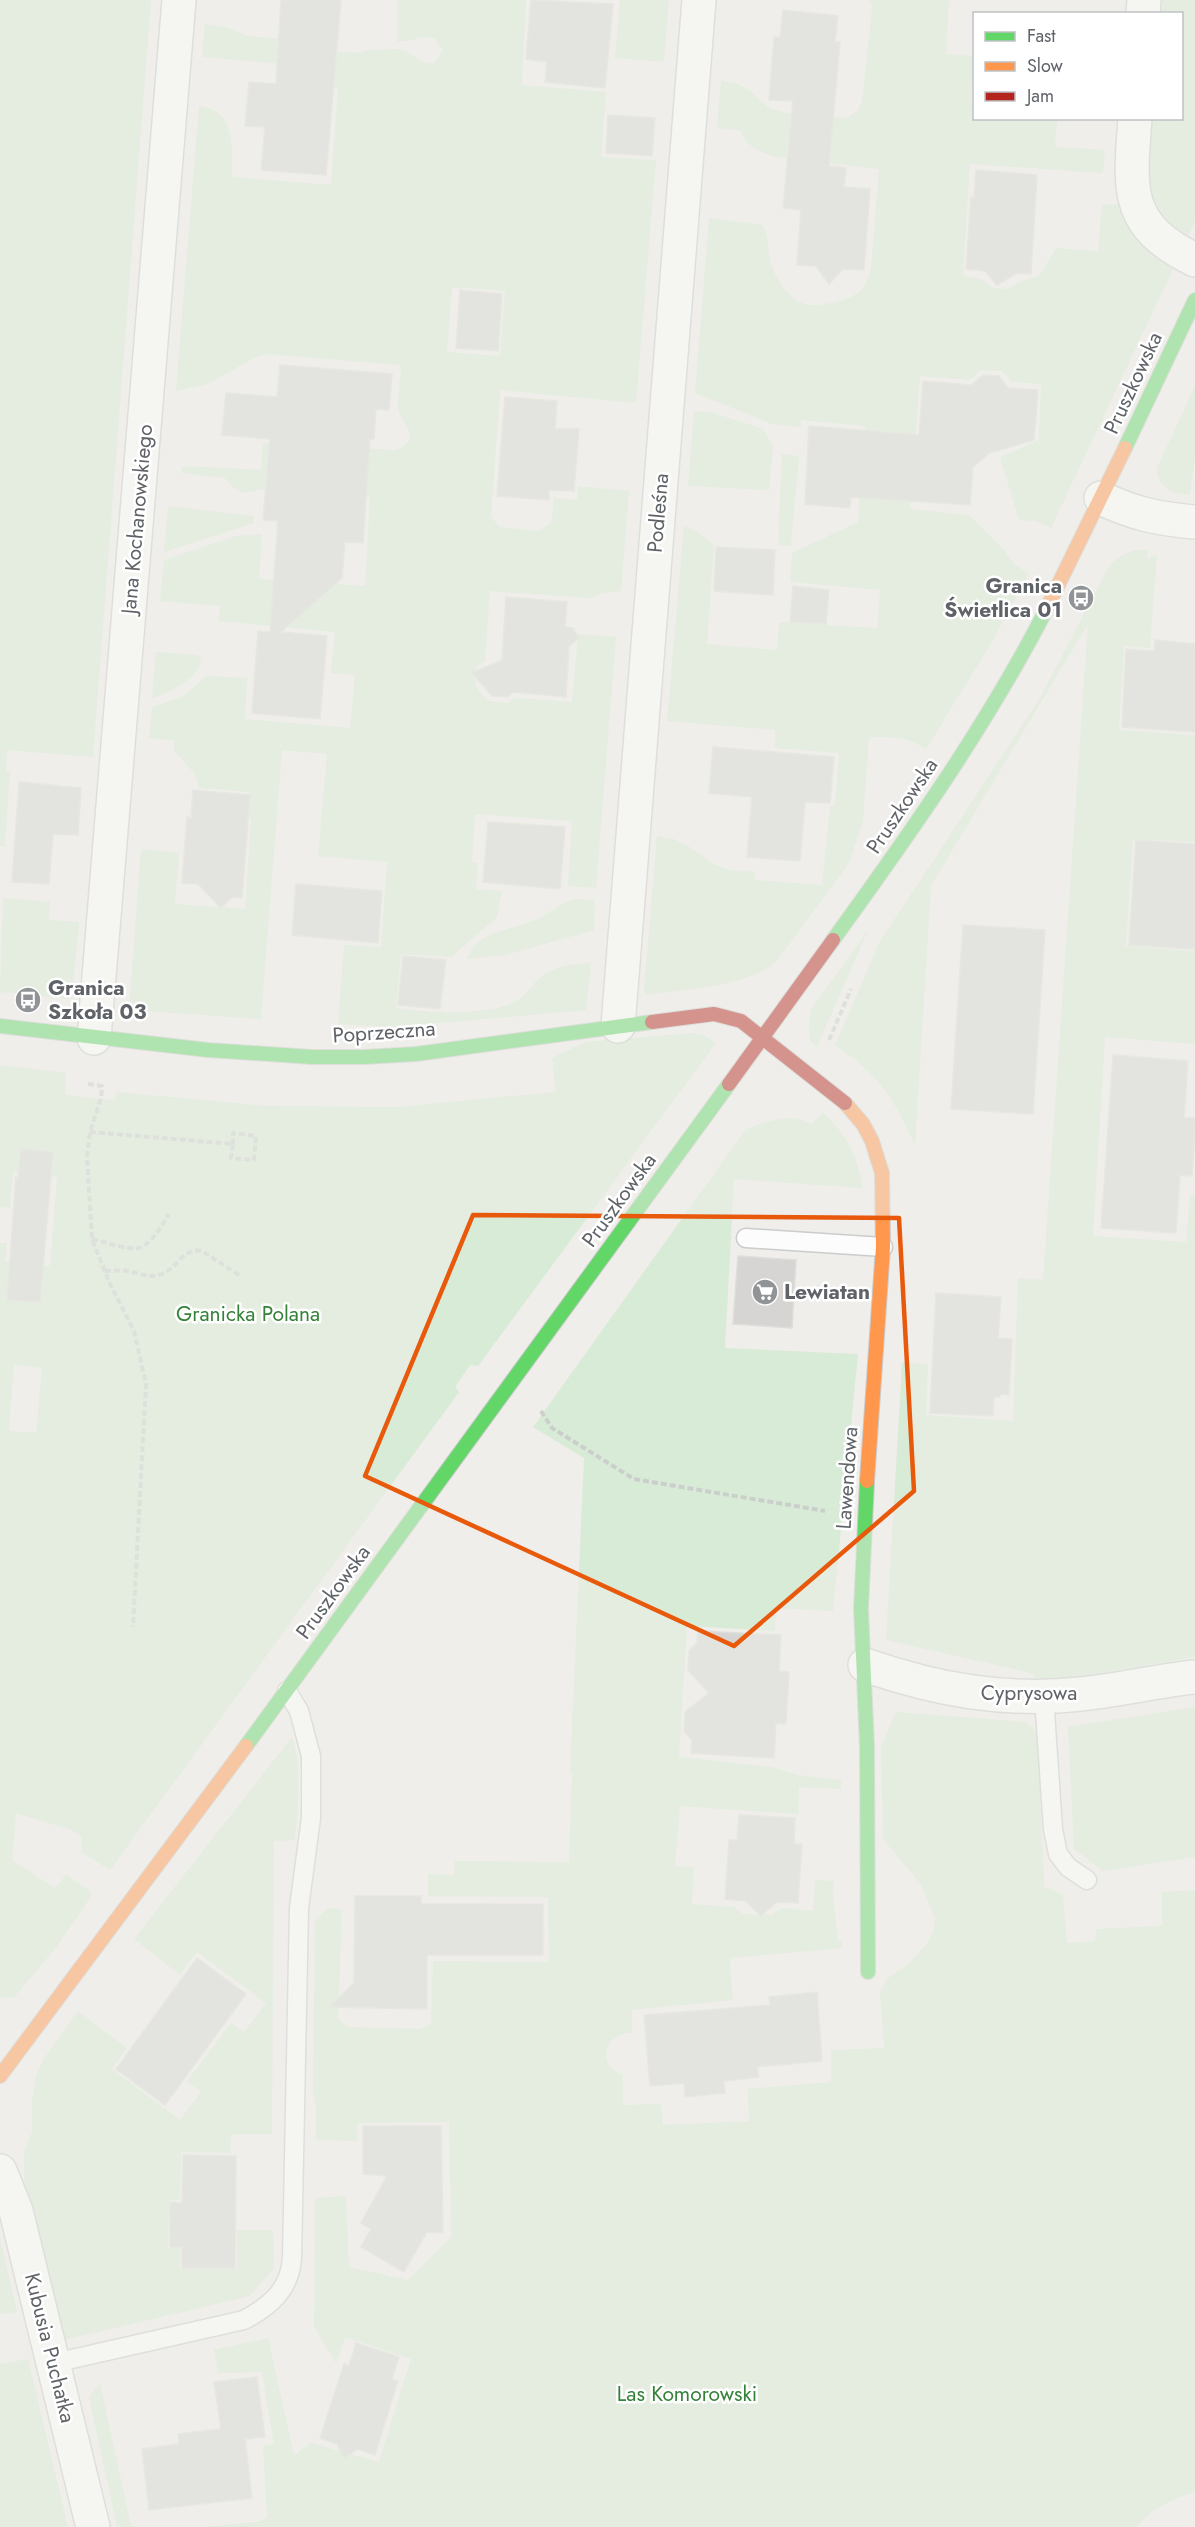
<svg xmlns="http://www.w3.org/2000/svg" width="1195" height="2527" font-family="Jost,sans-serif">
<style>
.green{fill:#d8ebd6;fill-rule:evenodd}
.building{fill:#d6d5d3;stroke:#deddd9;stroke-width:1.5}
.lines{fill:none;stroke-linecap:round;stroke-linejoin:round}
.lane-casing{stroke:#cbcccc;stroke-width:21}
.street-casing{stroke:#cbcccc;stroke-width:36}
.fast-casing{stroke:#cacacb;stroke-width:16}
.slow-casing{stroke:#cacacb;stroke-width:16}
.jam-casing{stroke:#cacacb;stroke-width:16}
.path{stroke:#cacfcc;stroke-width:4;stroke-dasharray:6 3;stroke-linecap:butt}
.lane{stroke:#fdfcfc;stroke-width:18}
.street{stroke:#fdfcfc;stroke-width:33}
.fast{stroke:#63d668;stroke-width:14}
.slow{stroke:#ff974d;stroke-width:14}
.jam{stroke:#b3261e;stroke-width:14}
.marked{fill:none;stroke:#e8590c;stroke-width:4.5;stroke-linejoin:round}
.labels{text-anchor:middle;stroke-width:5;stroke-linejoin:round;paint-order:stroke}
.street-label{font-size:21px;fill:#5f6368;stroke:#fff}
.poi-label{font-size:21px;font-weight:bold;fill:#5f6368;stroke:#fff;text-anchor:start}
.park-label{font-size:21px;fill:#348238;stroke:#fff}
</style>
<rect width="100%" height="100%" fill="#efeeea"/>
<path class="green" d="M 0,0 L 151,0 L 93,757 L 7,750 L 6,771 L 10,771 L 5,847 L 0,846 Z
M 397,0 L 526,0 L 522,85 L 606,92 L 601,157 L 656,160 L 636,403 L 500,390 L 491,517 L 500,527 L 539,531 L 551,523 L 554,498 L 577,500 L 578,486 L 629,491 L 621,591 L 600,593 L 591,598 L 490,591 L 485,661 L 476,667 L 476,687 L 488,701 L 508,703 L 515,698 L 572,702 L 578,634 L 616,637 L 596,888 L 568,886 L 572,821 L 475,814 L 472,862 L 478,863 L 476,889 L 502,891 L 497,917 L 451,957 L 401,954 L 396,1008 C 424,1013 490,1016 515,1002 C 526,996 532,984 542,976 C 556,965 574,964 591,963 L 586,1010 L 394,1027 L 338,1024 L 344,945 L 381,947 L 387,862 L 318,856 L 327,754 L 282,750 L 261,1019 L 129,1010 L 141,849 L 179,853 L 175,904 L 245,909 L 251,819 L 248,819 L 249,792 L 199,788 L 195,774 L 174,751 L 174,740 L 149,738 L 152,707 L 182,697 L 207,676 L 247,678 L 245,719 L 350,728 L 355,675 L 331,673 L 335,632 L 219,621 L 220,606 L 160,601 L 164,560 L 236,536 L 262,534 L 259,579 L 365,586 L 370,497 L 263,489 L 243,493 L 234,488 L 225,478 L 182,473 L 182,466 L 261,470 L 263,443 L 396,450 C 426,436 400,426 398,408 C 397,394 401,379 401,365 L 267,354 L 258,356 L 208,384 L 176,391 L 199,106 C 237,110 232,148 232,177 L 331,185 L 338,89 L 331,85 L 320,67 L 202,57 L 205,24 L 230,28 L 247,36 L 298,40 L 319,50 L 360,53 L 368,50 L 399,49 L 406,51 L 427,64 L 434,63 L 443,50 L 434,38 C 420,34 411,43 397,41 ZM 452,287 L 505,291 L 500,356 L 447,352 Z
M 620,0 L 669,0 L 664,62 L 615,58 Z
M 869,0 L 949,0 L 946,54 L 974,56 L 971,102 L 974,102 L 974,118 L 1057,119 L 1055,147 L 1105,150 L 1103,173 L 970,164 L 963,276 L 981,279 L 994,288 L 1008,289 L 1021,281 L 1039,276 L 1056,248 L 1098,251 L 1102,205 L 1121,204 C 1128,240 1145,250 1173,269 L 1051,528 L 1036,521 L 1019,520 L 1000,457 L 1039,440 L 1041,384 L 1012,382 L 1002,371 L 981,370 L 970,380 L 920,376 L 910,509 L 969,515 L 1004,550 L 1015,565 L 1029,573 L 992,642 L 926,749 C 905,736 893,737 869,737 L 863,821 L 849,863 L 777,961 C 747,987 685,989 646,995 L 644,991 L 657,836 L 674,839 L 688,846 L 715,865 L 730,870 L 755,872 L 755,880 L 822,885 L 830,806 L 835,805 L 839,753 L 775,748 L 775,730 L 667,721 L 684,526 L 698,532 L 714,545 L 707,644 L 777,650 L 779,622 L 877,628 L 880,590 L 790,582 L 792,553 L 858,522 L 865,426 L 801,420 L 801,427 L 772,424 L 695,393 L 709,218 L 762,225 C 770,236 767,248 770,261 C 774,276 788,299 804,304 C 814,307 826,304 836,302 C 858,296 865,291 871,269 L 879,169 L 775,157 C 760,152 745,146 740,130 L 717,128 L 721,80 L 736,83 L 749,90 L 769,108 L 792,114 L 847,118 L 857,111 L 862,101 L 871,18 L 872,6 Z
M 1156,0 L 1195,0 L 1195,222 L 1187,238 C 1137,201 1149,175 1148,119 L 1182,118 L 1182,14 L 1155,13 Z
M 1195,386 L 1195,456 L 1190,494 C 1174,496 1156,486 1157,468 Z
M 694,411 L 714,413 L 763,429 L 773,447 L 769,490 L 688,486 Z
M 782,454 L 799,456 L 791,546 L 778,545 Z
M 168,506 L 254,516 L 254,523 L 164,552 Z
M 1137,550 L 1148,550 L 1147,559 L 1157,554 L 1150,648 L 1124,646 L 1119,730 L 1195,735 L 1195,842 L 1133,839 L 1126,946 L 1195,951 L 1195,1044 L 1105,1037 L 1093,1236 L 1186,1242 L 1190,1195 L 1195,1195 L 1195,1657 L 1064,1679 L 1035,1679 L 1033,1674 L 1022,1671 L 886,1640 L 902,1363 L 928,1364 L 926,1415 L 1013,1421 L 1018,1278 L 1043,1280 L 1088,624 L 931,886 L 915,1146 C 896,1100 877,1073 835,1045 L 879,943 L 1040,698 L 1107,570 C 1115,557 1123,554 1137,550 Z
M 156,652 L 197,655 L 201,659 C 202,676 168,694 152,698 Z
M 3,898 L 50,902 L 49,920 L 79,922 L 72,999 L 0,992 Z
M 575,899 L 595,900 L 594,930 L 505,955 L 467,959 C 478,929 515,930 538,919 C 551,913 561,901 575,899 Z
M 868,930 L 817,1047 L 811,1042 L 809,1033 L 810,1011 Z
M 693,1033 L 703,1035 L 716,1043 L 478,1366 L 470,1365 L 455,1387 L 459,1392 L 110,1870 L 81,1852 L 82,1838 L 72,1830 L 16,1813 L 12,1860 L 55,1888 L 66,1875 L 89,1890 L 92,1895 L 55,1949 L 21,1989 L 14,1997 L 0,1998 L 0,1243 L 7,1243 L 5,1262 L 50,1266 L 57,1177 L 13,1172 L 10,1208 L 0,1207 L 0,1065 L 66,1073 L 65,1095 L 115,1100 L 117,1092 L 267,1106 L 397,1107 L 556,1092 L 552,1058 L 585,1042 ZM 14,1365 L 42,1368 L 36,1433 L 9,1431 Z
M 823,1112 C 847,1136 857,1154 863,1188 L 734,1179 L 725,1348 L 858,1354 L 833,1611 L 776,1608 L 775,1631 L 687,1626 L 679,1757 L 771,1767 L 798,1775 L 841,1780 L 841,1789 L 799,1787 L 798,1814 L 680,1806 L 675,1866 L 694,1867 L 692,1904 L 734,1907 L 743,1914 L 772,1915 L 781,1908 L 813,1911 L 815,1880 L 834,1881 L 833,1895 L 838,1941 L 842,1941 L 842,1948 L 730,1958 L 733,2000 L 632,2010 L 632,2033 C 604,2032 595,2066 623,2075 L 623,2105 L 661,2104 L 663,2125 L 749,2121 L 748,2089 L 831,2082 L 831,2050 L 884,2048 L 880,1992 L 888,1978 L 908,1964 L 926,1945 L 933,1932 L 935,1918 L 920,1883 L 883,1839 L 881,1746 L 896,1712 L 1027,1722 L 1038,1734 L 1044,1887 L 1063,1894 L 1067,1943 L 1095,1941 L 1096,1929 L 1162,1926 L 1162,1892 L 1195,1890 L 1195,2492 C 1173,2499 1151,2508 1137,2527 L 205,2527 L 257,2522 L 267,2518 L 263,2446 L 274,2444 L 262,2372 L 218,2373 L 214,2350 L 268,2338 L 294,2455 L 311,2443 L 379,2462 L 411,2359 L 345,2337 L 336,2363 L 314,2327 L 315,2198 L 346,2196 L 349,2267 L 408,2280 L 451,2237 L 449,2122 L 357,2123 L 357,2141 L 316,2140 L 316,2106 L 313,2092 L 315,1920 L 328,1908 L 342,1910 L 338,2019 L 348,2027 L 420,2029 L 431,2024 L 433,1961 L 549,1962 L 548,1897 L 428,1896 L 428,1874 L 454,1875 L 455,1861 L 569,1862 L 572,1773 L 570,1772 L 584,1458 L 533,1427 L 746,1129 C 765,1121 795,1113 812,1124 Z
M 1195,1707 L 1195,1857 L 1103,1871 L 1074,1849 L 1068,1727 Z
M 292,1737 C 302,1765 298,1811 295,1840 L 274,1841 L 272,2134 L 231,2134 L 230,2153 L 181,2152 L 180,2199 L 169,2200 L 168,2248 L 180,2248 L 180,2269 L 237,2269 L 237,2230 L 273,2230 L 274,2268 L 250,2296 L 64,2340 L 24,2181 L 24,2153 L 32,2132 L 32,2101 L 36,2076 L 43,2060 L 78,2011 L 127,2048 L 112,2069 L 180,2120 L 201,2092 L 187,2081 L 231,2023 L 244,2032 L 266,2003 L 197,1952 L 180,1975 L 134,1939 Z
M 0,2238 L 17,2312 L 0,2314 Z
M 28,2359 L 68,2527 L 0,2527 L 0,2364 Z
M 100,2383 L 131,2526 L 138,2527 L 117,2527 L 89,2397 Z"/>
<path class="building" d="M 281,0 L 341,0 L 326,175 L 261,170 L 265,127 L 245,126 L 249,82 L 276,84 Z
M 531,0 L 613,4 L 605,88 L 545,82 L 547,62 L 526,59 Z
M 783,10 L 838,16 L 835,42 L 840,42 L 829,166 L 846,168 L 844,187 L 870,189 L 864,270 L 843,269 L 829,284 L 816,266 L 797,265 L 801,210 L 783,208 L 793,101 L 769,100 L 774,37 L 780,37 Z
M 608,115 L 655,118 L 652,156 L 606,153 Z
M 976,170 L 1037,175 L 1031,274 L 1017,273 L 997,285 L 985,271 L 966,269 L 971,197 L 974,198 Z
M 460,290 L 502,294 L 498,351 L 456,348 Z
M 280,365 L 392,374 L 389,410 L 376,409 L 374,439 L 370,439 L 363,543 L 345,542 L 342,578 L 281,632 L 327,636 L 320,719 L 252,713 L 258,631 L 270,632 L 278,521 L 263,520 L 270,439 L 222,435 L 226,393 L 277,397 Z
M 983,375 L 999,376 L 1008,388 L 1038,390 L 1034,440 L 989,453 L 973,467 L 970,505 L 851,497 L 850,508 L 805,504 L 809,426 L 919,435 L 923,381 L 971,385 Z
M 505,397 L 557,401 L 555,429 L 579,429 L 574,491 L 549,490 L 549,500 L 497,496 Z
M 716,547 L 775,550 L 773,595 L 714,591 Z
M 793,586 L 829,590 L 826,624 L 790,622 Z
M 506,597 L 567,602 L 565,627 L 573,628 L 579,638 L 569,646 L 566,697 L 514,692 L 507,697 L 492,696 L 472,673 L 502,660 Z
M 1155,640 L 1195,644 L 1195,732 L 1122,727 L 1126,649 L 1154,651 Z
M 713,747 L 834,757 L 830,803 L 805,802 L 800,861 L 747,857 L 752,797 L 709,793 Z
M 19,782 L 81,788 L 78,835 L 53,834 L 49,884 L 12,882 Z
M 193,790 L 250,795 L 242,898 L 232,897 L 221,908 L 198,884 L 182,883 L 187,817 L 191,818 Z
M 488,822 L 565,827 L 560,889 L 483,882 Z
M 1136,840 L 1195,844 L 1195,949 L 1129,945 Z
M 296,884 L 382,891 L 378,943 L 292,935 Z
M 963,925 L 1045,930 L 1033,1114 L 951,1109 Z
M 403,956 L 446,960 L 440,1009 L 398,1005 Z
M 1113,1055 L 1188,1061 L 1184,1118 L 1195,1118 L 1195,1133 L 1192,1176 L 1180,1175 L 1176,1233 L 1101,1228 Z
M 21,1149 L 53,1152 L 40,1302 L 7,1300 L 16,1177 L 18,1178 Z
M 738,1256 L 796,1260 L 792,1328 L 733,1324 Z
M 936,1293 L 1001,1297 L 998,1338 L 1012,1339 L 1009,1395 L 1000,1394 L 1000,1397 L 994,1397 L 993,1416 L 930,1413 Z
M 698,1631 L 781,1635 L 779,1671 L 789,1672 L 786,1724 L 776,1723 L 774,1758 L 691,1753 L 692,1740 L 684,1731 L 685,1712 L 709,1693 L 688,1670 L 689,1651 L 697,1643 Z
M 739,1815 L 795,1818 L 794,1844 L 802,1844 L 798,1903 L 777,1902 L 761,1916 L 746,1901 L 725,1899 L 729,1840 L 737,1840 Z
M 355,1896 L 421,1896 L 421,1904 L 543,1904 L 543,1955 L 427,1955 L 427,2009 L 330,2007 L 354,1983 Z
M 197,1958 L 246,1994 L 165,2105 L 116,2069 Z
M 817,1992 L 822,2061 L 757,2067 L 759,2077 L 724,2081 L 725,2093 L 685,2097 L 684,2083 L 650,2086 L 644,2015 L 770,2005 L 769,1997 Z
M 363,2126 L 441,2126 L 443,2233 L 427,2232 L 404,2272 L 361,2247 L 371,2229 L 361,2223 L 387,2176 L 363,2174 Z
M 183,2155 L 236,2156 L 235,2268 L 182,2268 L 182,2247 L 170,2247 L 170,2202 L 182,2203 Z
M 356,2343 L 399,2357 L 392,2379 L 398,2381 L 375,2455 L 358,2449 L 344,2458 L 337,2444 L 320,2438 L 344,2364 L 349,2366 Z
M 257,2377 L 265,2437 L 245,2439 L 252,2498 L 149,2510 L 142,2449 L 179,2444 L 178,2434 L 221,2429 L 214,2382 Z"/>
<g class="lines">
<defs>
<path id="lane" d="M 746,1238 L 883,1247
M 1044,1697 L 1053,1829 L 1058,1854 L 1068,1867 L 1087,1880
M 54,2363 L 244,2320 C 270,2306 290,2290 292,2258 L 299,1908 L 311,1818 L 311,1756 L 299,1711 L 287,1691"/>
<path id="street" d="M 1143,14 L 1144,0
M 1135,118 C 1130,188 1123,225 1195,260
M 1101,498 C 1134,514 1159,519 1195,522
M 618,1026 L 699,0
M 94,1038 L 179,0
M 865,1665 C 937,1690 1005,1702 1081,1694 C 1119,1690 1157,1681 1195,1677
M 0,2171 L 16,2211 L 93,2527"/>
<path id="fast" d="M 1125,448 L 1195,300
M 833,940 C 909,835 985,728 1045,612
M 0,1026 L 208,1050 L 312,1057 L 364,1057 L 416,1054 L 652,1022
M 867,1481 L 861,1609 L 867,1747 L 868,1972
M 246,1746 L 729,1084"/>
<path id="slow" d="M 1045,612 L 1125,448
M 845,1103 L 863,1124 L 872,1141 L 882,1173 L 883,1247 L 867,1481
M 0,2076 L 246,1746"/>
<path id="jam" d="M 652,1022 L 714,1014 L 741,1021 L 845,1103
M 729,1084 L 833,940"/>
</defs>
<use href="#lane" class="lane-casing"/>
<use href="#street" class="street-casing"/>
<use href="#fast" class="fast-casing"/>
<use href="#slow" class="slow-casing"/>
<use href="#jam" class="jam-casing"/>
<path class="path" d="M 829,1040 L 851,989
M 88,1084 L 102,1086 L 101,1098 L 90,1132 L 87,1157 L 92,1239 L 109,1282 L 134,1331 L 146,1384 L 133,1627
M 90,1132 L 233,1144 L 231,1158 L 254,1160 L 256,1136 L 233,1133 L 233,1144
M 92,1239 C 139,1251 142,1259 169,1214
M 105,1271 C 113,1271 122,1270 129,1271 C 142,1274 149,1279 162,1274 C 178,1268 183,1247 202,1251 L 239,1275
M 541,1411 L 552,1428 L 634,1479 L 825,1511"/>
<use href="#lane" class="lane"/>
<use href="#street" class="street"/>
<use href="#fast" class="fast"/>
<use href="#slow" class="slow"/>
<use href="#jam" class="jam"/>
</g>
<path d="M0 0H1195V2527H0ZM 473,1215 L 899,1218 L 914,1491 L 734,1646 L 365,1476 Z" fill="#efeeea" fill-opacity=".55" fill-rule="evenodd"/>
<path class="marked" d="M 473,1215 L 899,1218 L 914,1491 L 734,1646 L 365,1476 Z"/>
<defs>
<symbol id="bus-disc" viewBox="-11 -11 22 22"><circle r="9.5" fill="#919496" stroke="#fff"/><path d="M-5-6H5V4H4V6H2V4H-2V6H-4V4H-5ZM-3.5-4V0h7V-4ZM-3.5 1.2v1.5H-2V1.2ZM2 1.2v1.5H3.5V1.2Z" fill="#fff"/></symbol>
<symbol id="supermarket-disc" viewBox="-11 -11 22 22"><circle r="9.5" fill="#919496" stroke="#fff"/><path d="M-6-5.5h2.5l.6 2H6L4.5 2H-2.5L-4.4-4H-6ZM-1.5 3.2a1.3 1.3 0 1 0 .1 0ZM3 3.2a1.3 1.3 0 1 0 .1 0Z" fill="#fff"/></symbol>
</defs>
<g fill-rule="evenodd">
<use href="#bus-disc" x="1066" y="583" width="30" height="30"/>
<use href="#bus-disc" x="13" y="985" width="30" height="30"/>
<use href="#supermarket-disc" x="750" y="1277" width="30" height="30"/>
</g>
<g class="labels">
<g class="street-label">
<text transform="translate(1133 383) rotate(-65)" y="7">Pruszkowska</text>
<text transform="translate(658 513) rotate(-85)" y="7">Podleśna</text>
<text transform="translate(137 519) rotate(-85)" y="7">Jana Kochanowskiego</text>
<text transform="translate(902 806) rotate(-56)" y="7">Pruszkowska</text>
<text transform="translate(384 1032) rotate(-4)" y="7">Poprzeczna</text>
<text transform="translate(619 1200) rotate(-54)" y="7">Pruszkowska</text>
<text transform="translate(847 1478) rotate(-86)" y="7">Lawendowa</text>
<text transform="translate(333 1592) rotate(-54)" y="7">Pruszkowska</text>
<text x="1029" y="1700">Cyprysowa</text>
<text transform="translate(50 2348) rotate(76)" y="7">Kubusia Puchatka</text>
</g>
<g class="poi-label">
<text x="1062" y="593" text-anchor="end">Granica<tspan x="1062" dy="24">Świetlica 01</tspan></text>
<text x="48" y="995">Granica<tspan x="48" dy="24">Szkoła 03</tspan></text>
<text x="784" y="1299">Lewiatan</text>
</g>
<g class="park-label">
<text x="248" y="1321">Granicka Polana</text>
<text x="687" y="2401">Las Komorowski</text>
</g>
</g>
<rect x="973" y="12" width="210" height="108" fill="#ffffff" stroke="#bfc1c3" stroke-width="1.5"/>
<rect x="985" y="32" width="30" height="9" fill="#63d668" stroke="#bfc1c3" stroke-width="1.5"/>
<text x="1027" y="42" font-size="18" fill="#5f6368">Fast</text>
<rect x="985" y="62" width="30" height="9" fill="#ff974d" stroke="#bfc1c3" stroke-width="1.5"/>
<text x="1027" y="72" font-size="18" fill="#5f6368">Slow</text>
<rect x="985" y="92" width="30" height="9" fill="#b3261e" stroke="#bfc1c3" stroke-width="1.5"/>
<text x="1027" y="102" font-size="18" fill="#5f6368">Jam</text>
</svg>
